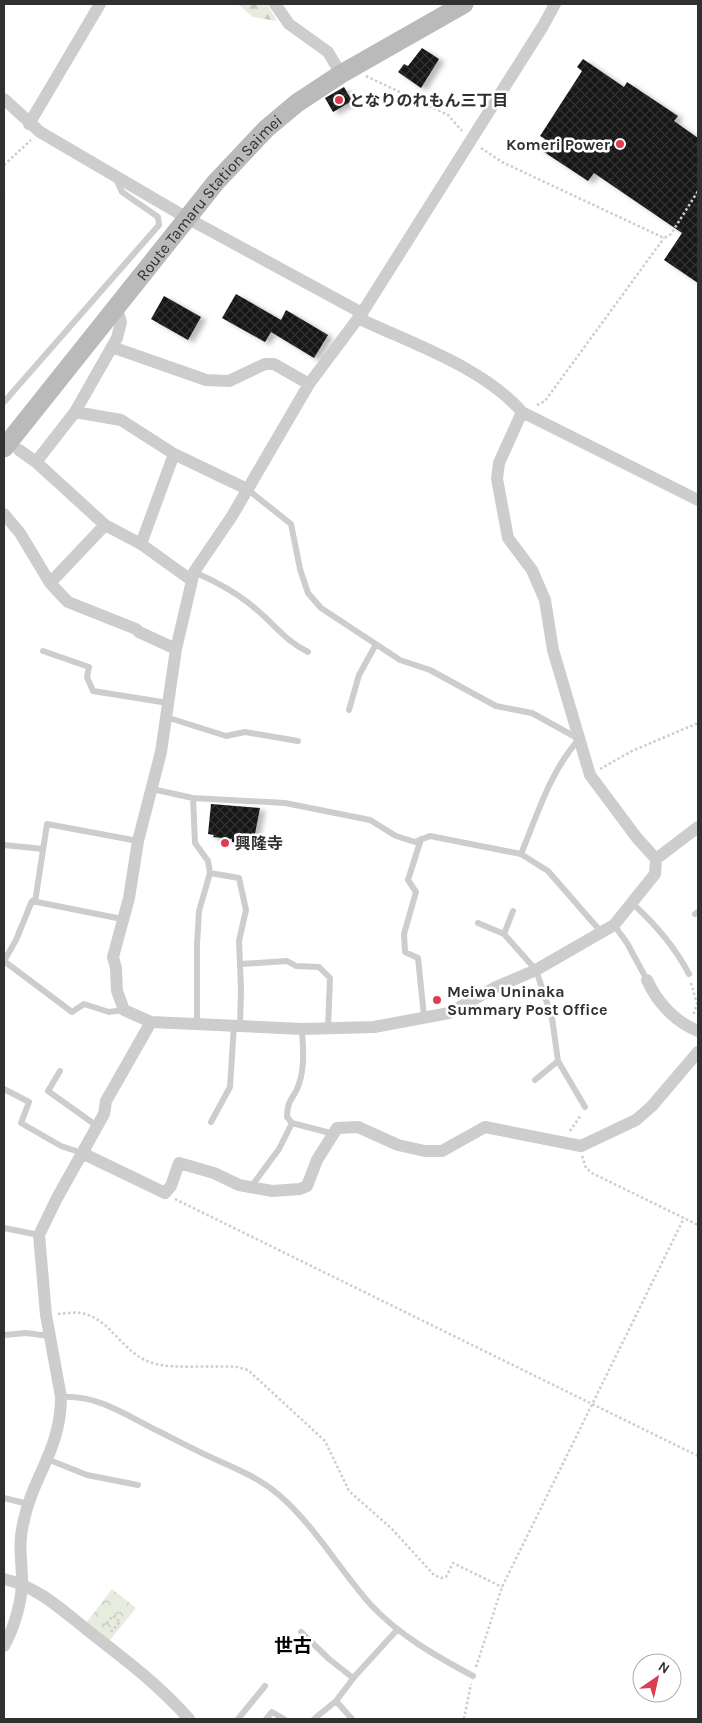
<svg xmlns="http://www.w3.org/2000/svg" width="702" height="1723" font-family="Karla,'Noto Sans JP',sans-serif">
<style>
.forest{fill:url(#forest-firs)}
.park{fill:url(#park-crowns)}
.building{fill:url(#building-cross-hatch);filter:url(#shadow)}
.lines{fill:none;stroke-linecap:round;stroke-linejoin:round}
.path{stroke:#cdcdcd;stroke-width:2.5;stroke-dasharray:2.5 2.5;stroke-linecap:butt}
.service{stroke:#cdcdcd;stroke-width:6}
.minor{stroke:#cdcdcd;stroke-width:12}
.secondary{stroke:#bababa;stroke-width:19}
.poi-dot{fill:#dd3d52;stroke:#fff;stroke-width:2}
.labels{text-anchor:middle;stroke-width:5;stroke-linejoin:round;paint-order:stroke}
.poi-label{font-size:16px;font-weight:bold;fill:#303030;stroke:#fff;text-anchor:start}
.street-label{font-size:16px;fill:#303030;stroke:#fff}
.quarter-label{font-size:19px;font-weight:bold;fill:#000;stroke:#fff}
</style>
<defs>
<pattern id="forest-firs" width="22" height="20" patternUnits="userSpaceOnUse" patternTransform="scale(1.25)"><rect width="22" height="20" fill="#e7ecdf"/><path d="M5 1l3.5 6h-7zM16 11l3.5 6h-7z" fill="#c6cbc0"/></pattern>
<pattern id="park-crowns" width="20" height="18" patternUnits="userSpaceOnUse" patternTransform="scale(1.25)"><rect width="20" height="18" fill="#e7ecdf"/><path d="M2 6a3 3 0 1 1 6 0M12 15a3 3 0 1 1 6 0" fill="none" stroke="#c6cbc0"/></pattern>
<pattern id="building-cross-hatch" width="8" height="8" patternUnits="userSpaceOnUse" patternTransform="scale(1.25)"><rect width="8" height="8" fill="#171717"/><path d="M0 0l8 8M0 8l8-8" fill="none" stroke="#303030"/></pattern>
<filter id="shadow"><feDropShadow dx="5.5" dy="3" stdDeviation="2.5" flood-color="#0004"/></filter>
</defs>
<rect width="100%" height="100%" fill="#fff"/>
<path class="forest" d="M 238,4 L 267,4 L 277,21 L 253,17 Z"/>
<path class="park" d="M 112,1589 L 136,1608 L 106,1645 L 83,1627 Z"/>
<path class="building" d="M 422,48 L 439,59 L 421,88 L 398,72 L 404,64 L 408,66 Z
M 583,59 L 624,87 L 627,82 L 678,116 L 674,121 L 698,138 L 698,283 L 664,260 L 682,233 L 594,173 L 588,181 L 538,148 L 545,139 L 540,136 L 582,71 L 577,67 Z
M 344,87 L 352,101 L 333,112 L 325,98 Z
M 236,294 L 281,320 L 286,310 L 328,335 L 314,358 L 271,332 L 265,342 L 222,318 Z
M 164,296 L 201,317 L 188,340 L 151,319 Z
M 211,804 L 260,808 L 253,844 L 232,842 L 232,839 L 213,837 L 214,835 L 208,834 Z"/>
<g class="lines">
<path class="path" d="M 366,76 L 448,115 L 462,131
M 481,148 L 502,162 L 664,238 L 671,234 L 698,191
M 4,165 L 31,140
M 4,193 L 4,196
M 537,405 L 545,401 L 664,238
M 600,769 L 632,751 L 698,723
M 691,983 L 697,1004 L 693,1016
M 570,1131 L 581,1115
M 582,1156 L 586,1168 L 592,1173 L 698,1225
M 175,1199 L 698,1456
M 58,1314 C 68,1313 79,1311 88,1315 C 114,1324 124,1356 156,1364 C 175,1369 215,1365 237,1367 L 248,1370 L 325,1441 L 349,1491 L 391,1528 L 434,1575 L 441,1578 L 446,1577 L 453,1563 L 502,1587
M 102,1625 L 106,1624 L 113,1616 L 120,1622 L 110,1633
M 476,1667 L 502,1587 L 684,1218
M 464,1719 L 471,1684"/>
<path class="service" d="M 4,402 L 159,225 L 158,217 L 122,192 L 116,179
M 247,489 L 291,524 L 300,569 L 308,593 L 321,608 L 400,660 L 430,670 L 496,706 L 532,713 L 579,739 C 550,772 538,813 521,854
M 194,572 C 217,582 238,593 257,610 C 275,625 287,642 308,652
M 43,651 L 89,667 L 87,677 L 93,691 L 168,703
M 349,710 L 359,675 L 375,646
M 166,717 L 226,736 L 245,732 L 298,741
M 152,789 L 193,798 L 285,803 L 370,820 L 396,836 L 415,842 L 430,836 L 521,854 L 548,871 L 602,933
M 193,798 L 195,843 L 208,861 L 210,873 L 199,911 L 197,945 L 197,1025
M 421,839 L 408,880 L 416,892 L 404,934 L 405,952 L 418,958 L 424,1016
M 4,845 L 43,849
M 210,873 L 239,878 L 246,910 L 239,941 L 241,989 L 240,1026
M 35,902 L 47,824 L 138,841
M 633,904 C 655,924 675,947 689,974
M 513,911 L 504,934 L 536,970 L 552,1018 L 558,1061 L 585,1107
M 695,914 L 698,912
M 122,919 L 32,901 L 16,940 L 4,961 L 72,1012 L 84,1004 L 109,1012 L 124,1010
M 478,923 L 504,934
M 614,925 L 627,943 L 647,980
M 241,964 L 287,961 L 296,966 L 319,967 L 330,978 L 328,1028
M 302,1029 C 303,1048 305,1066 299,1084 C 295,1098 287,1098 287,1117 L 292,1123 L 334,1134
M 60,1071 L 48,1091 L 97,1126
M 535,1080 L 558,1061
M 4,1089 L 29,1102 L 21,1123 L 61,1146 L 82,1153
M 211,1122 L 230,1087 L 234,1025
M 251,1187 L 279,1149 L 292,1123
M 4,1228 L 39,1235
M 4,1335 L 26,1333 L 49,1336
M 61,1397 C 98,1395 124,1414 156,1430 C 172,1438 189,1447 206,1455 C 232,1467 257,1476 279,1495 C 315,1526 339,1569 371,1605 C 400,1636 436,1656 473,1676
M 47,1459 L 87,1475 L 138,1485
M 4,1498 L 28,1504
M 301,1632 L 329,1659 L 353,1678
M 336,1701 L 355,1676 L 397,1630
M 238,1719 L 265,1686
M 266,1719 L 272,1712 L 284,1719
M 314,1719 L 336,1701 L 352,1719"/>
<path class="minor" d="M 275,4 L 289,24 L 328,52 L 341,74
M 555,4 L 543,26 L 362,313 L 309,384 L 232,516 L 194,572 L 176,649 L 161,752 L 138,841 L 129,898 L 113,957 L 116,968 L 117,991 L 124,1010 L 151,1022 L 302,1029 L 374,1027 L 449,1013 L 496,987 L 536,970 L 614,925 L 655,874 L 656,859 L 698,827
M 4,99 L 40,132 L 187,218 L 362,313
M 29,124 L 100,4
M 116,306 L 121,322 L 117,338 L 75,412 L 36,462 L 105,525 L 141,544 L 191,580
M 358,318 C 412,344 483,367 522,412 L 698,500
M 112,347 L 206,380 L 229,381 L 265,364 L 274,364 L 309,384
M 75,412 L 121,420 L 174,454 L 247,489
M 522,412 L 499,463 L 497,479 L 508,538 L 532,570 L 545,600 L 553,650 L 590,775 L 637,838 L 656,859
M 19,450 L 36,462
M 4,514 L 20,533 L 50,583
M 105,525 L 50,583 L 68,602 L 136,629 L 139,632 L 176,649
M 141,544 L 174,454
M 647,980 C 657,1002 675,1022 698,1031
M 82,1153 L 165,1193 L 171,1186 L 179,1163 L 214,1173 L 239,1185 L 272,1191 L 300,1189 L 307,1186 L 317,1160 L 337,1128 L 358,1127 L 398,1145 L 425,1151 L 442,1151 L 485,1127 L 581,1146 L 636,1120 L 652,1106 L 698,1052
M 4,1579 C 39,1587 63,1611 91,1633 C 126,1660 160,1686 189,1719
M 4,1646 C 14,1628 22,1602 22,1581 C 22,1560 18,1545 23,1524 C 32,1477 61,1450 61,1397 L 46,1315 L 39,1235 L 57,1198 L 104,1114 L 106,1101 L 151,1022"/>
<path class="secondary" id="s1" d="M 4,448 L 216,182 L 266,129 L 297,103 L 341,74 L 464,4"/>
</g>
<g class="poi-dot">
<circle cx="339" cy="100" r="5"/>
<circle cx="620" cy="144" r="5"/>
<circle cx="225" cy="843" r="5"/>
<circle cx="437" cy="1000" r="5"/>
</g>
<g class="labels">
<g class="poi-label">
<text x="349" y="106">となりのれもん三丁目</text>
<text x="610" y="150" text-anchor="end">Komeri Power</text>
<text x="235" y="849">興隆寺</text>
<text x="447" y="997">Meiwa Uninaka<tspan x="447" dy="18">Summary Post Office</tspan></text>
</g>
<g class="street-label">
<text dy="6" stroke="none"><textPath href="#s1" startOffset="324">Route Tamaru Station Saimei</textPath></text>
</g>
<g class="quarter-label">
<text x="293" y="1652">世古</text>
</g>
</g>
<rect width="702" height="1723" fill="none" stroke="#303030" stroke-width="10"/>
<g transform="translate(657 1678) rotate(34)"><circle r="24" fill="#ffffff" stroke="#acacac"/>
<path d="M0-4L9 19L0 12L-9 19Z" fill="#dd3d52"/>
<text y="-8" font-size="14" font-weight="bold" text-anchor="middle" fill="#303030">N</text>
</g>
</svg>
